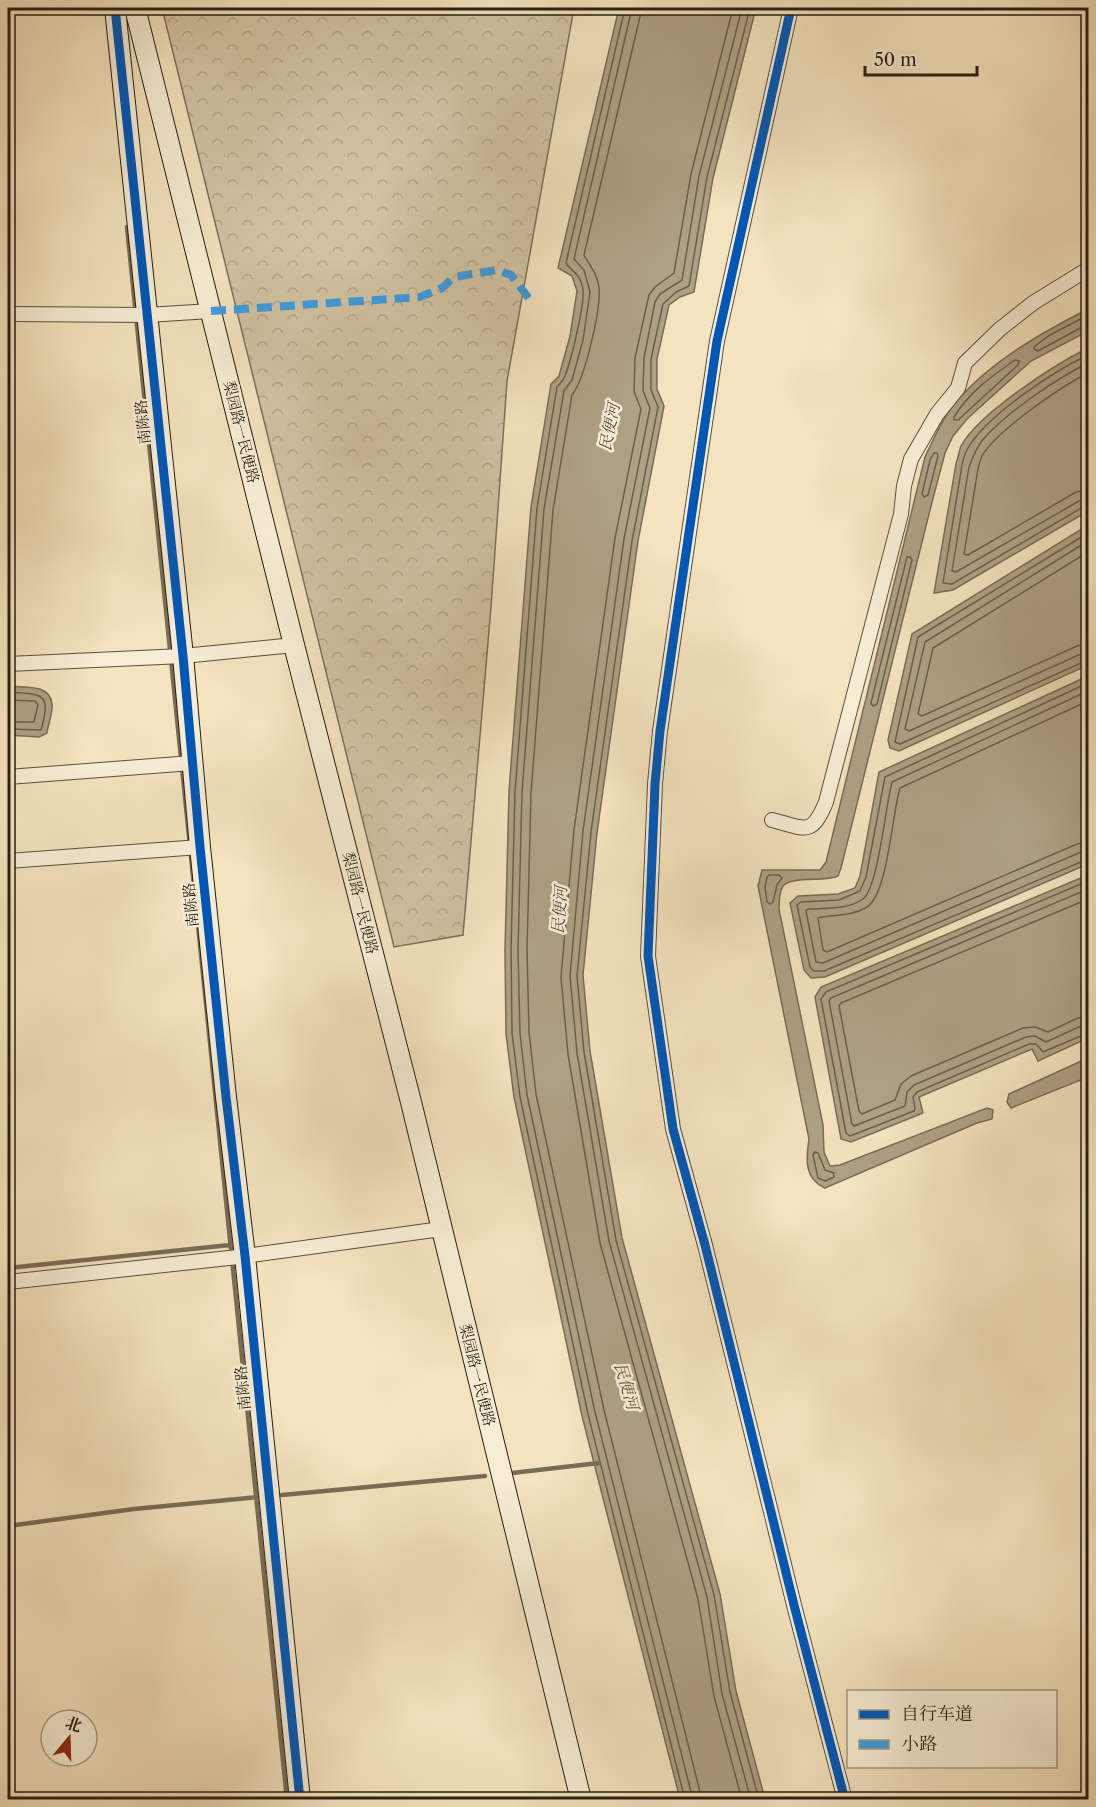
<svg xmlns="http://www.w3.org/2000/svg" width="1096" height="1807" font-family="'Libre Caslon Text','Noto Serif SC',serif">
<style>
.forest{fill:url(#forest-crowns);stroke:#7d705a;stroke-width:1.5}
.water{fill:#aea084;stroke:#796c56;stroke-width:1.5}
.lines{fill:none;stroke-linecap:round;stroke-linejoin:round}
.shore{stroke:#6c5f4b;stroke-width:1.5}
.stream{stroke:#796c56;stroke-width:4.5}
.street-casing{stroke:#5c4f3d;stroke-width:16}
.secondary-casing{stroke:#291e12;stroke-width:22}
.street{stroke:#f7edd5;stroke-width:14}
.secondary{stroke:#f7edd5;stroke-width:20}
.quiet{stroke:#3d9bde;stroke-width:8;stroke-dasharray:15 8;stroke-linecap:butt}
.cycleway-casing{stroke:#f7edd5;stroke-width:13}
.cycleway{stroke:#0057b8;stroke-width:9}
.labels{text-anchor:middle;stroke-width:5;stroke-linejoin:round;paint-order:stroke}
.street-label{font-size:15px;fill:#291e12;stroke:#f7edd5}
.water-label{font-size:16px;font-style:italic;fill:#5e5240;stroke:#f7edd5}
</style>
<defs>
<pattern id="forest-crowns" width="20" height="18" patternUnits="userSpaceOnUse" patternTransform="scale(1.5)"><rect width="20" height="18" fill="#d1c2a1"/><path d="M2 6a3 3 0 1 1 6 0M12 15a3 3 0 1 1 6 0" fill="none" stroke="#b3a68a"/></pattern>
</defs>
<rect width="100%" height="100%" fill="#f3e3be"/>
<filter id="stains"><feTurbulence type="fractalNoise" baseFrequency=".00333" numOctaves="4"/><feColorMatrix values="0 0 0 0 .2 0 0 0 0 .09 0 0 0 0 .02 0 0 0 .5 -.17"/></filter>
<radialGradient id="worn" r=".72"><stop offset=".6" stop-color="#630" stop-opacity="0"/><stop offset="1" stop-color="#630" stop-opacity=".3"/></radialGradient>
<path class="forest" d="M 162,8 L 574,8 L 507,381 L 491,607 L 463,935 L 394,947 Z"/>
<path class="water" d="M 619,8 L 756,8 L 713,178 L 694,292 L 680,297 L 669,305 L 657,359 L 657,389 L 664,406 L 638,541 L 597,833 L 583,975 L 590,1051 L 622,1238 L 720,1594 L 736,1691 L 765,1799 L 680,1799 L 582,1416 L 514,1097 L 506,1034 L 505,950 L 509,791 L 531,507 L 551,384 L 559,376 L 570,336 L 577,291 L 572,276 L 558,268 Z
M 1088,309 L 1088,331 L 1031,361 L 968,418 L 953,436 L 945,453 L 931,506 L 841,868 L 838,876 C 825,882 791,876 783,886 C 779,892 779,902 779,909 L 823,1125 L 824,1152 L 830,1166 L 840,1165 L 987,1108 L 993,1110 L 992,1119 L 977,1123 L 825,1188 C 804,1179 806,1159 809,1139 L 758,886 L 762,870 L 820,870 L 826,862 L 925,457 C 934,438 943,417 957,401 C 991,361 1043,332 1088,309 Z
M 1088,348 L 1088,511 L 953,590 L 934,593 L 956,464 C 958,458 959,451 961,446 C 979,413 1054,365 1088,348 Z
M 1088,525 L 1088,665 L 899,751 L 890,748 L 888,740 L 912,634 Z
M 1088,676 L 1088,864 L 825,977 L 811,978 L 804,970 L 790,903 L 798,896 L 838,894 L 855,888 L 860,876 L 879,772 Z
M 8,686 C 23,688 50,683 52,704 C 53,714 48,724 47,733 L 39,737 L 8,735 Z
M 1088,875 L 1088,1038 L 1038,1061 L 1032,1049 L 919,1097 L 923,1113 L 851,1142 L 841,1139 L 815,997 L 821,987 Z
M 1088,1058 L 1088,1077 L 1011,1108 L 1007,1102 L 1009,1094 Z"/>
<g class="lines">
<path class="shore" d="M 625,8 L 566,263 C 572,273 580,272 583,289 C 585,304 571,361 565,376 C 563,381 560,384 557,387 L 537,508 L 515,792 L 511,949 L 512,1033 L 520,1097 L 588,1414 L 685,1800
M 632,8 L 574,259 L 584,270 L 590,292 L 583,340 L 572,380 L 564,391 L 544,509 L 522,792 L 518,950 L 520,1033 L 527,1095 L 595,1412 L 693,1800
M 642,8 L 584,255 C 590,266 598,275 599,288 C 601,309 585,379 572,395 L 553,510 L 531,793 L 527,950 L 529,1032 L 536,1094 L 604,1410 L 702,1800
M 733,8 L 691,174 L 674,273 L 655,287 L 649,295 L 635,358 L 634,392 L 641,409 L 615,538 L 574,830 L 561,977 L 568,1054 L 600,1243 L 698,1599 L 714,1696 L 742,1800
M 742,8 L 699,176 L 682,280 L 660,294 L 655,302 L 644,358 L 643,391 L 650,408 L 624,539 L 583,831 L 570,976 L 577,1053 L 609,1241 L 707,1597 L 722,1694 L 751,1800
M 750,8 L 707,177 L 689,286 L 676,292 L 663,304 L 651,359 L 651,390 L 658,407 L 632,541 L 591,832 L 577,976 L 584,1052 L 616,1240 L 714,1595 L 730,1692 L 759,1800
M 1088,315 L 1050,335 L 1035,346 L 1034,349 L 1038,351 L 1084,326 L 1088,326
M 1088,355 C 1054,371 987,415 968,448 C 965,453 963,460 962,465 L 943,583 L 952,584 L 1083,507 L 1088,506
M 1015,360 L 1019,361 L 1018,365 L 958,420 L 954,420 L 954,417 C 969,392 992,376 1015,360 Z
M 1088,363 C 1056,379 1012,409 987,435 C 978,444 973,455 969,467 L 952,571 L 956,572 L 1079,501 L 1088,499
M 1088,373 C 1062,386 996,431 982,456 C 980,460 979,465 978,469 L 964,554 L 968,555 L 1076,492 L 1088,490
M 934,453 L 937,453 L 938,456 L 928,495 L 924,497 L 922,494 L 930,460 Z
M 1088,533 L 918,637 L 895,742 L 900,744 L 1088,660
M 1088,541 L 925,642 L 905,729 L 909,731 L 1081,654 L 1088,653
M 1088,552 L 933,648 L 918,714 L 922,716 L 1077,646 L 1088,644
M 907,557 L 910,557 L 912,560 L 877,704 L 873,706 L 871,703 Z
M 1088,683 L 885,777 L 866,877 L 860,891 L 839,900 L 801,902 L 797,905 L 810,967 L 814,971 L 824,971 L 1088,859
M 1088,691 L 892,782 C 886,803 878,888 863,899 C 848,910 826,908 808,909 L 806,911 L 816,962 L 823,963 L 1081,852 L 1088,851
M 8,692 C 40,695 53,690 41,730 L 8,729
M 8,700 L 35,701 L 38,705 L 34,722 L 8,722
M 1088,701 L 900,788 C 892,813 888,894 867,907 C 851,917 834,914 818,918 L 823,950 L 827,952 L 1077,844 L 1088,842
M 769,875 L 779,875 L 782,878 L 777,885 L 773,902 L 770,904 L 767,902 L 765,887 L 767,877 Z
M 1088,881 L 826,992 L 821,999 L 846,1133 L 850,1136 L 914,1111 L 915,1108 L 913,1097 L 917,1092 L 1029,1044 L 1036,1044 L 1043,1052 L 1088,1033
M 1088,889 L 831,998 L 829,1001 L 852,1124 L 854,1126 L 905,1106 L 907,1092 L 914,1085 L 1026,1037 L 1035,1036 L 1046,1042 L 1081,1026 L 1088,1025
M 1088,899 L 841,1003 L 839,1006 L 859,1111 L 862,1114 L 895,1100 L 901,1084 L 911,1076 L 1023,1028 L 1035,1027 L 1048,1032 L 1078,1018 L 1088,1016
M 815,1152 L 818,1153 L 825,1170 L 834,1173 L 834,1177 L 825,1181 L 818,1178 L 813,1155 Z"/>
<path class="stream" d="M 127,227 L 287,1800
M 8,1268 L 230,1245
M 512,1473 L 599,1463
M 282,1495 L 485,1476
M 8,1526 L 134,1509 L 258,1497"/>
<defs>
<path id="street" d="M 791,8 L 717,341 L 660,731 L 655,784 L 648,956 L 673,1129 L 705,1245 L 795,1609 L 845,1800
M 8,314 L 147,315 L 211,311
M 8,664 L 183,656 L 294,645
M 8,777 L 192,763
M 772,820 C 805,828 811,838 826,802 L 901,514 L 904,486 L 911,459 L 937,414 L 958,388 L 965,363 L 1000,329 L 1033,303 L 1088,269
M 8,861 L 200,847
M 8,1282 L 238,1257 L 441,1229"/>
<path id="secondary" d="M 115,8 L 183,656 L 200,847 L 226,1097 L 245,1256 L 300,1800
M 135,8 L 294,645 L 411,1102 L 581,1800"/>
</defs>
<use href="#street" class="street-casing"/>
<use href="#secondary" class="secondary-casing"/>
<use href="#street" class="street"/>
<use href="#secondary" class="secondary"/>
<path class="quiet" d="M 211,311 L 420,297 L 442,288 L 454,277 L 497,270 L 511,275 L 530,300"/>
<defs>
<path id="cycleway" d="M 115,8 L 183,656 L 200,847 L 226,1097 L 245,1256 L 300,1800
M 791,8 L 717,341 L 660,731 L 655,784 L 648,956 L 673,1129 L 705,1245 L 795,1609 L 845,1800"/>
</defs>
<use href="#cycleway" class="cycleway-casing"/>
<use href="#cycleway" class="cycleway"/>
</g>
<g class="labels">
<g class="street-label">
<text transform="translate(143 422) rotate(-96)" y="5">南陈路</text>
<text transform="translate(241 432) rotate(76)" y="5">梨园路一民便路</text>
<text transform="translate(360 903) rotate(76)" y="5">梨园路一民便路</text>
<text transform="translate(191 905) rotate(-96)" y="5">南陈路</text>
<text transform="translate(477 1375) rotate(76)" y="5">梨园路一民便路</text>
<text transform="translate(243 1388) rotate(-96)" y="5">南陈路</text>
</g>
<g class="water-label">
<text transform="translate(609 427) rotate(-79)" y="6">民便河</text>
<text transform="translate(559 910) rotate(-86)" y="6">民便河</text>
<text transform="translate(627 1386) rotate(73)" y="6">民便河</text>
</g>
</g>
<rect width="1096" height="1807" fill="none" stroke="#f3e3be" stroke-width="30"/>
<rect x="9" y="9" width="1078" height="1789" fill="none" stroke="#291e12" stroke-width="3"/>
<rect x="15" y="15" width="1066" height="1777" fill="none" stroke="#291e12" stroke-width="1.5"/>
<rect x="847" y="1690" width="210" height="78" fill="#f7edd5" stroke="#a59a87" stroke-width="1.5"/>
<rect x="859" y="1710" width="30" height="9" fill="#0057b8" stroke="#a59a87" stroke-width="1.5"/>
<text x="901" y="1720" font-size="18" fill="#291e12">自行车道</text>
<rect x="859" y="1740" width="30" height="9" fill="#3d9bde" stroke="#a59a87" stroke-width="1.5"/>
<text x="901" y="1750" font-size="18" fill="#291e12">小路</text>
<g transform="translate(69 1738) rotate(19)"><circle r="28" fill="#f7edd5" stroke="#a59a87" stroke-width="1.5"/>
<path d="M0-4.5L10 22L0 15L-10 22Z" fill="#8f2418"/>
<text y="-9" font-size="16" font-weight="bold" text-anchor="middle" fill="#291e12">北</text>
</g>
<path d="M865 66v9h112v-9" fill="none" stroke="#291e12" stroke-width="3"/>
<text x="874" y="66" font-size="18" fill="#291e12" stroke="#f7edd5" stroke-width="4.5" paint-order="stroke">50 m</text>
<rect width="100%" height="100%" filter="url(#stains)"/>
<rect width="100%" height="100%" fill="url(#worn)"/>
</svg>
